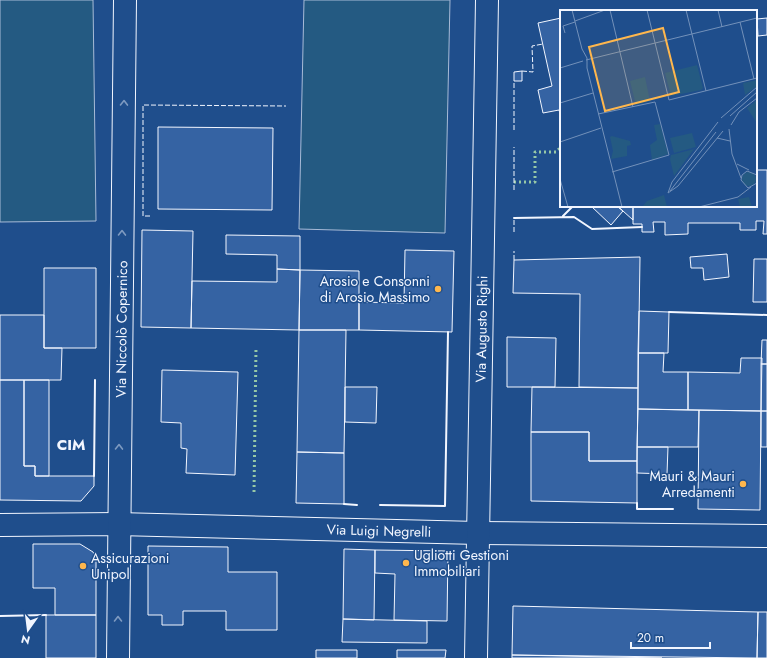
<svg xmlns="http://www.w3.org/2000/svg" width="767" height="658" font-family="Jost,sans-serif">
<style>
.green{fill:#245a82;stroke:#a8bbd7}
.building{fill:#3563a3;stroke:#f2f6ff}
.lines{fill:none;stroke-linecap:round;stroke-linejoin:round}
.minor-casing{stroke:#f2f6ff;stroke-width:24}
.minor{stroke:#1f4e8c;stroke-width:22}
.hedge{stroke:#97c8a6;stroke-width:3;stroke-dasharray:2 3;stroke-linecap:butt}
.fence{stroke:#f2f6ff;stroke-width:1;stroke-dasharray:5 2;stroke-linecap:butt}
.wall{stroke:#f2f6ff;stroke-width:2}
.oneway{stroke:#7e9ac0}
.poi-dot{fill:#ffb74d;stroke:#1f4e8c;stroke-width:1.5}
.labels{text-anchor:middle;stroke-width:3;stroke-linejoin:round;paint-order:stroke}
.poi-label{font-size:14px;fill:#f2f6ff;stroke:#1f4e8c;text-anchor:end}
.street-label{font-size:14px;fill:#f2f6ff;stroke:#1f4e8c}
.neighbourhood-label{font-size:15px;font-weight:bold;fill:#f2f6ff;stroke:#1f4e8c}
.inset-road{fill:none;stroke:#7391ba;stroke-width:1}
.view{fill:#ffb74d;fill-opacity:0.15;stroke:#ffb74d;stroke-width:2}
.inset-edge{fill:none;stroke:#f2f6ff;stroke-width:2}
</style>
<rect width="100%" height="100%" fill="#1f4e8c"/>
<path class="green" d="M 0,0 L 93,0 L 96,221 L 0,222 Z
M 304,0 L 450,0 L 445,233 L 299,229 Z"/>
<path class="building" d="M 561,18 L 561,117 L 559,110 L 543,113 L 538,90 L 552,86 L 538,23 Z
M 767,18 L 767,35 L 758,36 L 757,19 Z
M 522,71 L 522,81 L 514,81 L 514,72 Z
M 158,127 L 273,128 L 272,210 L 158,209 Z
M 756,170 L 767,170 L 767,234 L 763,234 L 764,221 L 756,221 L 756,230 L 740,230 L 740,223 L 688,223 L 688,234 L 665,235 L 665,222 L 653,222 L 654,232 L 642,232 L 642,224 L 633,224 L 633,206 L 756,206 Z
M 591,206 L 617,206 L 623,211 L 611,225 Z
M 617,206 L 633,206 L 633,220 L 623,211 Z
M 142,230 L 193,231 L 191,328 L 141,327 Z
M 226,235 L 300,236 L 300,270 L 277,269 L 277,255 L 226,254 Z
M 405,250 L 454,251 L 452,332 L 359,330 L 359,302 L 404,303 Z
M 727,254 L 729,277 L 704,280 L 703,268 L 691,268 L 690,257 Z
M 640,257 L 638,388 L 579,387 L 580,294 L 513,293 L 514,260 Z
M 754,259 L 767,259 L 767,302 L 753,302 Z
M 44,268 L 96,268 L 96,348 L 44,348 Z
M 277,269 L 300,270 L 299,330 L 191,328 L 192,281 L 277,282 Z
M 300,270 L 359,271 L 359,330 L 299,330 Z
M 639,311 L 669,312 L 668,353 L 638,353 Z
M 0,315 L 44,315 L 44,348 L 62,348 L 61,380 L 0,380 Z
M 299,330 L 346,330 L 344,453 L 297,452 Z
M 507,337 L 556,338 L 555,387 L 507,387 Z
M 762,340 L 767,340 L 767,364 L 761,364 Z
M 638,353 L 664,353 L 663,372 L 688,372 L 688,410 L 638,409 Z
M 741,358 L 762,358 L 761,411 L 688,410 L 688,372 L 740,373 Z
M 761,364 L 767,364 L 767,411 L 761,411 Z
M 162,370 L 238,372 L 235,475 L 186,473 L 187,449 L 181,448 L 181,423 L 161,422 Z
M 0,380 L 24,380 L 24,466 L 35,466 L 35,476 L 94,476 L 94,486 L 81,501 L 0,500 Z
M 24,380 L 49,380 L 49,476 L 35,476 L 35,466 L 24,466 Z
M 345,387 L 377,387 L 376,423 L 345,422 Z
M 532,387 L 638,388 L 637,461 L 589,461 L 589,432 L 531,432 Z
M 638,409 L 699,410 L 698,447 L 637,447 Z
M 699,410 L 761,411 L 760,510 L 698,509 Z
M 761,411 L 767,411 L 767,447 L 761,447 Z
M 531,432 L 589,432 L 589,461 L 637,461 L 637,503 L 531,501 Z
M 637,447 L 668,447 L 667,474 L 637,473 Z
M 297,452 L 344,453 L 344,504 L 296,503 Z
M 33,544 L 80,544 L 93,552 L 96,557 L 96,615 L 55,615 L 55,588 L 33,588 Z
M 148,546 L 228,547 L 228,572 L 277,572 L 277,630 L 226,630 L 226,611 L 183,611 L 183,625 L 162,625 L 162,615 L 148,615 Z
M 344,549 L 375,550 L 374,620 L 343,619 Z
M 375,550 L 448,551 L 447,621 L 394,620 L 395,574 L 375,573 Z
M 513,606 L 758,612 L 757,658 L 512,655 Z
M 758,612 L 767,612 L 767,658 L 757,658 Z
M 46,615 L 96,615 L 96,658 L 46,658 Z
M 343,619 L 427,621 L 427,643 L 342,642 Z
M 316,650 L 357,650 L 357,658 L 316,658 Z
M 397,650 L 446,650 L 445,658 L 397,658 Z
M 512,655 L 662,658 L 512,658 Z"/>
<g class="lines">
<defs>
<g id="minor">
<path id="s1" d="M 0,525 L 118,524 L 478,533 L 767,536"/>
<path id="s2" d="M 118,658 L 125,0"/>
<path id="s3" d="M 476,658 L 487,0"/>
</g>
</defs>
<use href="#minor" class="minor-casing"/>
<use href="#minor" class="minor"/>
<path class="hedge" d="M 514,182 L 535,182 L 535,152 L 556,152 L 561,147
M 254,492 L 256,347"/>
<path class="fence" d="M 522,71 L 533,72 L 532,46 L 543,44
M 514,130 L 514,81
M 514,190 L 514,147
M 150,216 L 143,216 L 143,105 L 286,106
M 514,232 L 514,218
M 514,260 L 514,251"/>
<path class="wall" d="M 563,216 L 573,206
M 514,218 L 574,217 L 592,229 L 642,227
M 669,312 L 767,315
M 94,476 L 95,380
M 637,503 L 637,509 L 673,509
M 344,504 L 357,505
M 380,505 L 445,506 L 448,332
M 0,616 L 46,615"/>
</g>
<defs><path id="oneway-chevron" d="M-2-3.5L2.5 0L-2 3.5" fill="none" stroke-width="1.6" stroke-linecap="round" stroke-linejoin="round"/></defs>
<g class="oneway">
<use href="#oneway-chevron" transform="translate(124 103) rotate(-89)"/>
<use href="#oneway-chevron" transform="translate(122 233) rotate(-89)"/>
<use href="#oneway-chevron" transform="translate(119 447) rotate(-89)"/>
<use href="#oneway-chevron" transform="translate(118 619) rotate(-90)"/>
</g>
<g class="poi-dot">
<circle cx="438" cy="289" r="4"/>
<circle cx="743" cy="484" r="4"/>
<circle cx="406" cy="563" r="4"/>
<circle cx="83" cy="566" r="4"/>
</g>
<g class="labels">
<g class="poi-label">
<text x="430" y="286">Arosio e Consonni<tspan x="430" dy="16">di Arosio Massimo</tspan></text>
<text x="735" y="481">Mauri &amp; Mauri<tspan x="735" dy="16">Arredamenti</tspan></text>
<text x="414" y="560" text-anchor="start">Ugliotti Gestioni<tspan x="414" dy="16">Immobiliari</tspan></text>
<text x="91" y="563" text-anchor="start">Assicurazioni<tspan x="91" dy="16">Unipol</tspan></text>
</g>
<g class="street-label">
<text dy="5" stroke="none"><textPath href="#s2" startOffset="329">Via Niccolò Copernico</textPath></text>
<text dy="5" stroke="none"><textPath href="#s3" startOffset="329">Via Augusto Righi</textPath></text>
<text dy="5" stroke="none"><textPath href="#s1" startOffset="379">Via Luigi Negrelli</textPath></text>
</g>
<g class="neighbourhood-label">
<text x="71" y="450">CIM</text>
</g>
</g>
<g transform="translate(560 10)">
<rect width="197" height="197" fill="#1f4e8c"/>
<path d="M 137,55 L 143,78 L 141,80 L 111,86 L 105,63 ZM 85,67 L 90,91 L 76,95 L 70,71 ZM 197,70 L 197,76 L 185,85 L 183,73 ZM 197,90 L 197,113 L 187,98 ZM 100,114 L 108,144 L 92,150 L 90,135 L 97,130 L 94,115 ZM 132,123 L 136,137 L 114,143 L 110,128 ZM 52,126 L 70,131 L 71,135 L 67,136 L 67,146 L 51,149 L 53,141 L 50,127 ZM 134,139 L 114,166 L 110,149 L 111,145 ZM182 169a7 7 0 1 1 14 0a7 7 0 1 1-14 0ZM 104,185 L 107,197 L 82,197 L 87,191 ZM 189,187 L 192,197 L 180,197 L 178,189 Z" fill="#245a82"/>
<path class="inset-road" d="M 12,0 L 22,39 L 27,48 L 27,58 L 62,197M 50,0 L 73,97M 87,0 L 109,90 L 197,68M 126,0 L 146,81M 158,0 L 162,17M 15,11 L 45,0M 180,12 L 194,69M 5,23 L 3,16 L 15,12M 26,50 L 197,8M 0,58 L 23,51M 0,93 L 33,83M 38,104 L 95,92 L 109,145 L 52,162M 170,106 L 197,82M 161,108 L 197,77M 171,115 L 179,102 L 197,88M 169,119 L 172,144 L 181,168M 157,128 L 170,131M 0,132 L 41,118M 177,154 L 189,160M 197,165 L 187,161 L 182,165 L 181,170 L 188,178 L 197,173M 0,169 L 8,197M 110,181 L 156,122M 108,183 L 112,172 L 158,112M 108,183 L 118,176 L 163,121M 139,197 L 178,187 L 191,177"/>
<path class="view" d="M 103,18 L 119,82 L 45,101 L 29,37 Z"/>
<rect width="197" height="197" class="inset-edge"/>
</g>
<g transform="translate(28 630) rotate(194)" stroke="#1f4e8c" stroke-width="3" paint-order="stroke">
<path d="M0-3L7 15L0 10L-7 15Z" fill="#f2f6ff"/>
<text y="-6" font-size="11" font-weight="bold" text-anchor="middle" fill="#f2f6ff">N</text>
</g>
<path d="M631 642v6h79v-6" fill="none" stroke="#f2f6ff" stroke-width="2"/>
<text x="637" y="642" font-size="12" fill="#f2f6ff" stroke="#1f4e8c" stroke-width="3" paint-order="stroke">20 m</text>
</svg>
